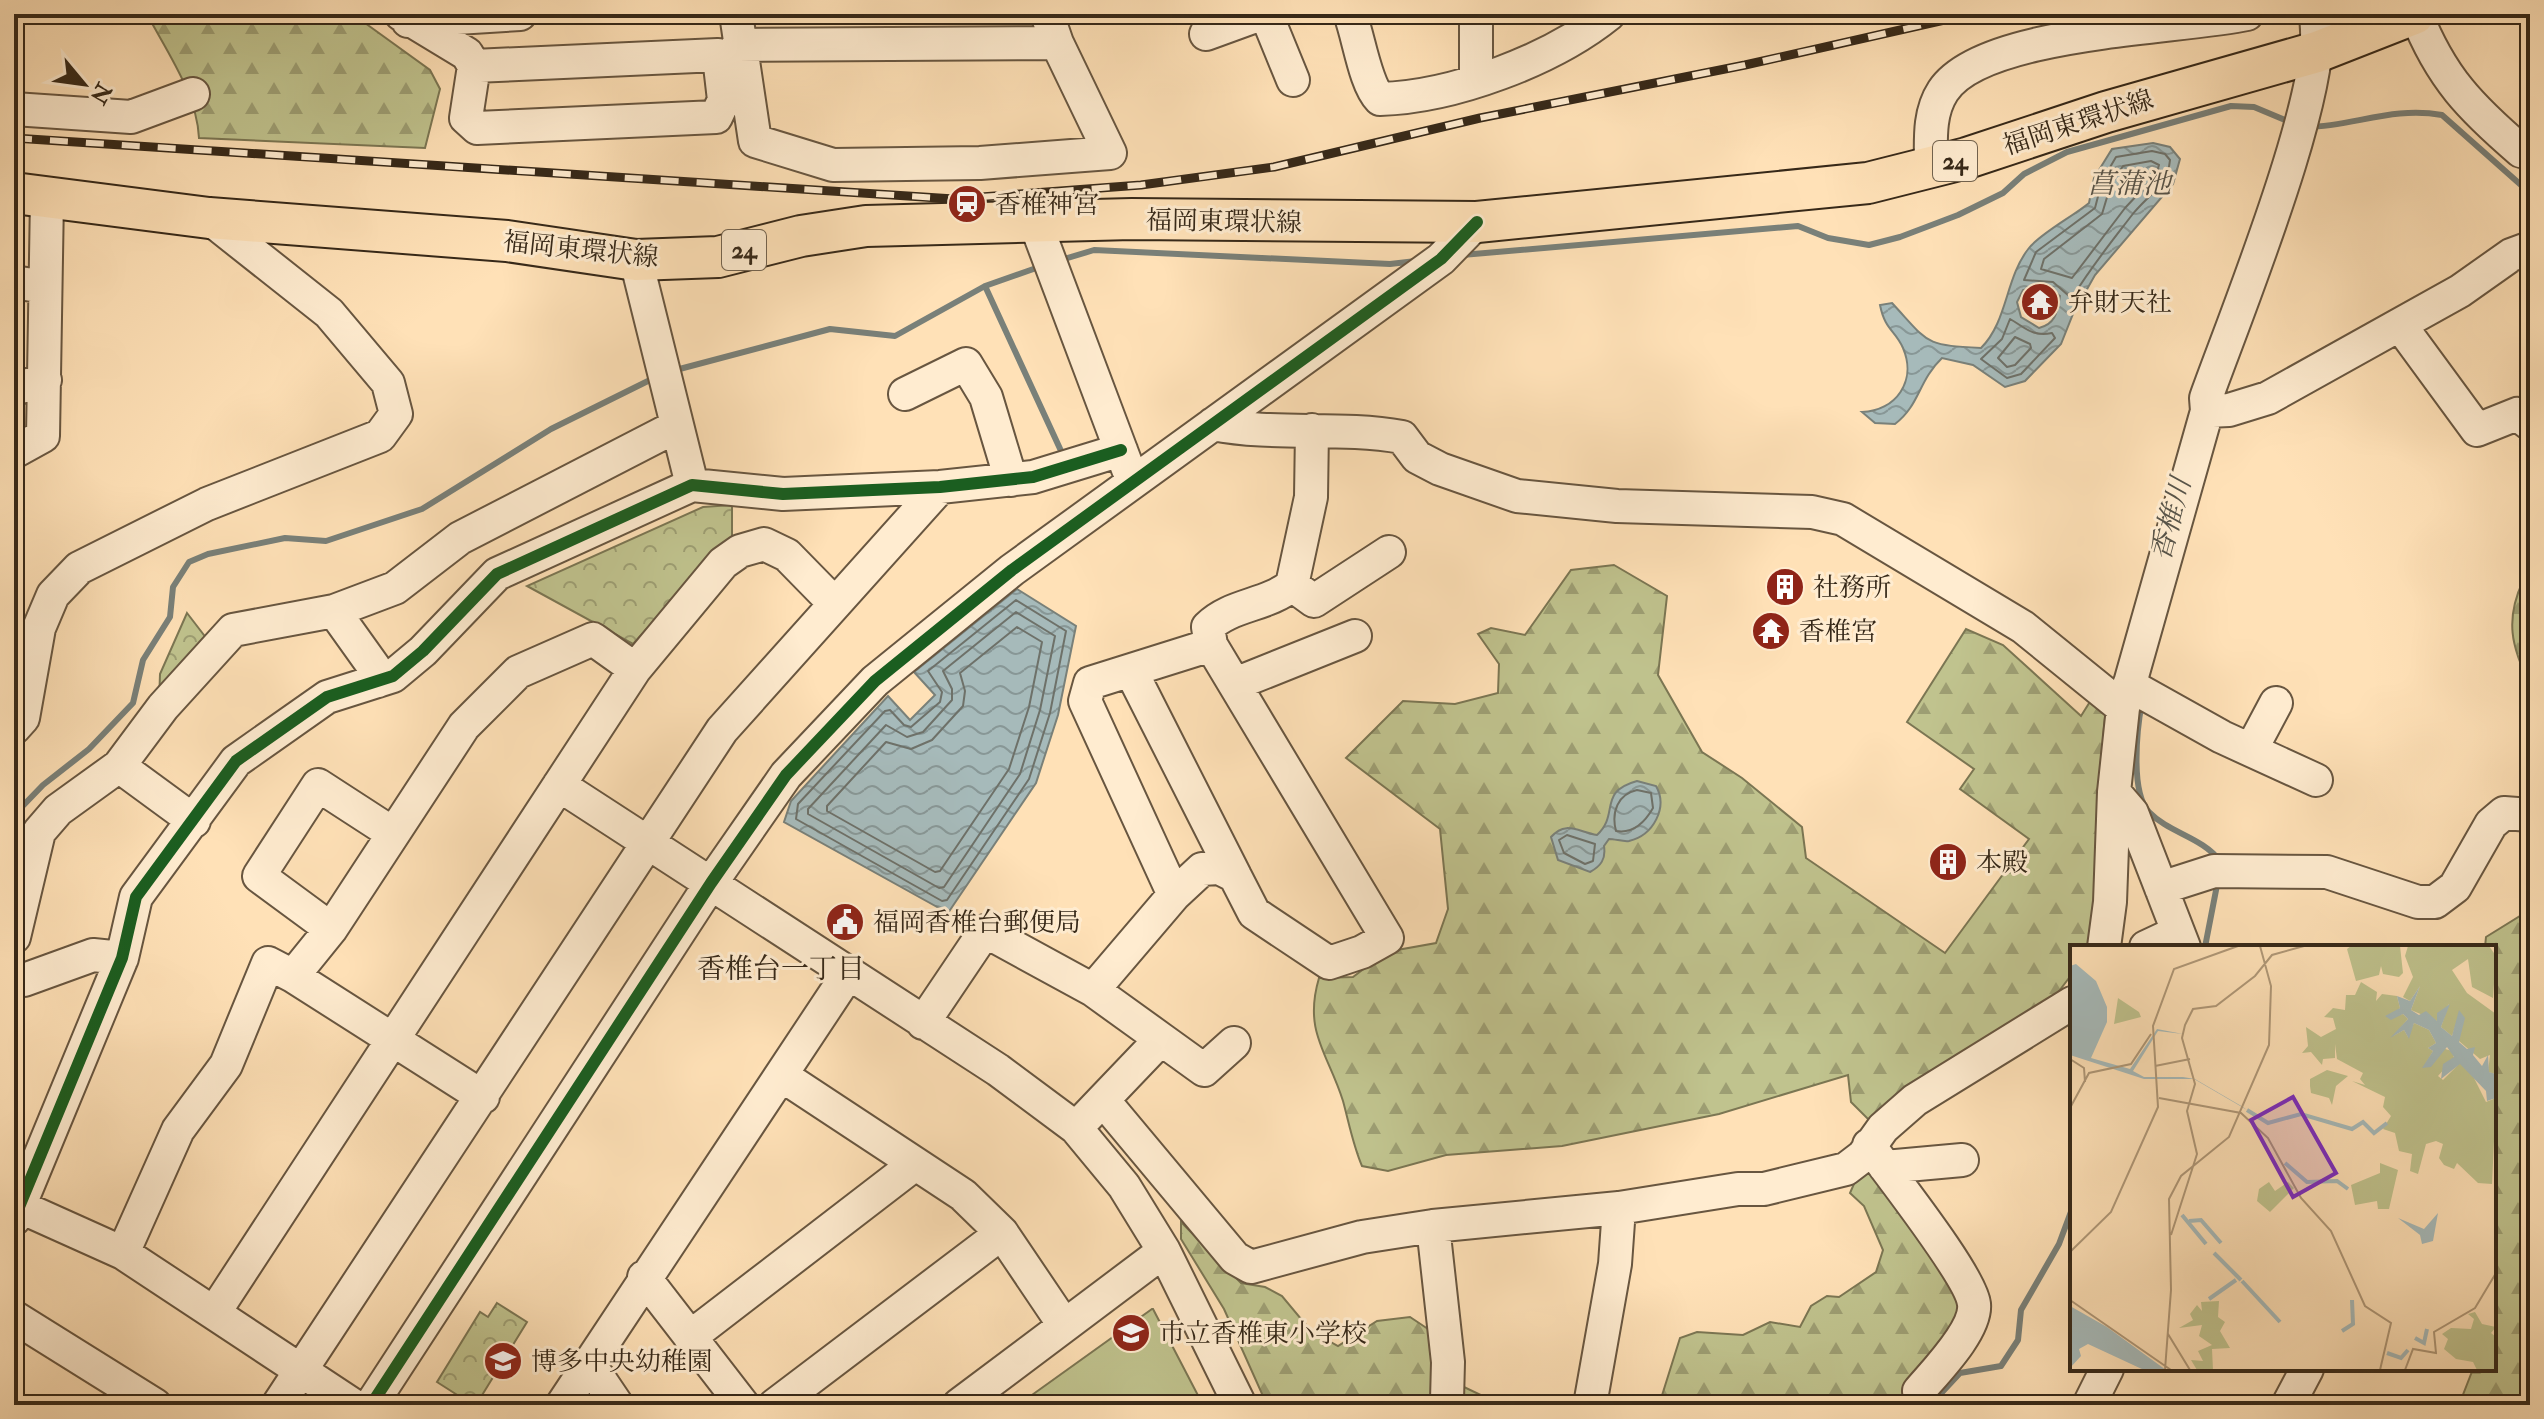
<svg xmlns="http://www.w3.org/2000/svg" width="2544" height="1419" font-family="'IM FELL Double Pica','Noto Serif JP',serif">
<style>
.forest{fill:url(#forest-firs);stroke:#7b7653;stroke-width:2}
.park{fill:url(#park-crowns);stroke:#7b7653;stroke-width:2}
.pitch{fill:#c0c38e;stroke:#7b7653;stroke-width:2}
.water{fill:url(#water-waves);stroke:#798079;stroke-width:2;fill-rule:evenodd}
.lines{fill:none;stroke-linecap:round;stroke-linejoin:round}
.shore{stroke:#6e7169;stroke-width:2}
.stream{stroke:#798079;stroke-width:6}
.minor-casing{stroke:#685640;stroke-width:36}
.major-casing{stroke:#362818;stroke-width:44}
.minor{stroke:#ffecd0;stroke-width:32}
.major{stroke:#ffe1b7;stroke-width:40}
.rail-casing{stroke:#362818;stroke-width:9}
.rail{stroke:#ffecd0;stroke-width:6;stroke-dasharray:18;stroke-linecap:butt}
.cycleway-casing{stroke:#ffecd0;stroke-width:17}
.cycleway{stroke:#1b5e20;stroke-width:12}
.labels{text-anchor:middle;stroke-width:6;stroke-linejoin:round;paint-order:stroke}
.shield{fill:#ffecd0;stroke:#72634f;stroke-width:2}
.shield-label{font-size:24px;font-weight:bold;fill:#362818}
.street-label{font-size:26px;fill:#362818;stroke:#ffecd0}
.poi-label{font-size:26px;fill:#362818;stroke:#ffecd0;text-anchor:start}
.water-label{font-size:28px;font-style:italic;fill:#585449;stroke:#ffecd0}
.neighbourhood-label{font-size:28px;fill:#362818;stroke:#ffecd0}
.inset-river{fill:none;stroke:#a6baba;stroke-width:4}
.inset-road{fill:none;stroke:#af9777;stroke-width:2}
.view{fill:#7b2cbf;fill-opacity:0.15;stroke:#7b2cbf;stroke-width:4}
.inset-edge{fill:none;stroke:#362818;stroke-width:4}
</style>
<defs>
<pattern id="forest-firs" width="22" height="20" patternUnits="userSpaceOnUse" patternTransform="scale(2)"><rect width="22" height="20" fill="#c0c38e"/><path d="M5 1l3.5 6h-7zM16 11l3.5 6h-7z" fill="#9d9e73"/></pattern>
<pattern id="park-crowns" width="20" height="18" patternUnits="userSpaceOnUse" patternTransform="scale(2)"><rect width="20" height="18" fill="#c0c38e"/><path d="M2 6a3 3 0 1 1 6 0M12 15a3 3 0 1 1 6 0" fill="none" stroke="#9d9e73"/></pattern>
<pattern id="water-waves" width="16" height="10" patternUnits="userSpaceOnUse" patternTransform="scale(2)"><rect width="16" height="10" fill="#a6baba"/><path d="M0 5q4-4 8 0t8 0" fill="none" stroke="#889796"/></pattern>
</defs>
<rect width="100%" height="100%" fill="#ffe1b7"/>
<filter id="stains"><feTurbulence type="fractalNoise" baseFrequency=".0025" numOctaves="4"/><feColorMatrix values="0 0 0 0 .2 0 0 0 0 .09 0 0 0 0 .02 0 0 0 .5 -.17"/></filter>
<radialGradient id="worn" r=".72"><stop offset=".6" stop-color="#630" stop-opacity="0"/><stop offset="1" stop-color="#630" stop-opacity=".3"/></radialGradient>
<path class="forest" d="M 147,14 L 364,14 L 365,23 L 430,70 L 440,89 L 425,148 L 199,138 C 197,94 167,52 147,14 Z
M 1614,565 L 1667,596 L 1658,675 L 1702,752 L 1742,778 L 1802,827 L 1806,858 L 1945,953 L 2029,839 L 1960,789 L 1974,769 L 1907,722 L 1966,629 L 2003,645 L 2081,716 L 2093,697 L 2106,706 L 2103,738 L 2104,903 L 2092,947 L 2072,947 L 2072,974 L 2053,999 L 1874,1125 L 1851,1102 L 1848,1075 L 1719,1114 L 1562,1146 L 1446,1155 L 1388,1171 L 1362,1166 C 1353,1145 1349,1123 1343,1101 C 1328,1053 1303,1032 1319,978 L 1353,977 L 1386,952 L 1436,943 L 1448,909 L 1440,829 L 1346,758 L 1403,701 L 1455,704 L 1498,693 L 1499,664 L 1478,634 L 1491,628 L 1525,635 L 1571,570 Z
M 2530,580 L 2530,684 C 2511,647 2505,619 2523,581 Z
M 2530,915 L 2530,1405 L 2459,1405 L 2473,1369 L 2494,1369 L 2494,947 L 2485,947 L 2486,937 L 2520,916 Z
M 1872,1166 L 1966,1300 L 1908,1405 L 1659,1405 L 1680,1338 L 1697,1332 L 1743,1335 L 1770,1322 L 1800,1327 L 1811,1306 L 1827,1296 L 1839,1297 L 1876,1272 L 1883,1250 L 1864,1206 L 1850,1193 L 1860,1170 Z
M 1181,1222 L 1241,1283 L 1265,1287 L 1282,1296 L 1311,1331 L 1338,1346 L 1377,1321 L 1410,1317 L 1431,1331 L 1443,1377 L 1489,1399 L 1516,1399 L 1519,1405 L 1267,1405 L 1224,1309 L 1181,1239 Z"/>
<path class="park" d="M 732,505 L 732,541 L 711,558 L 633,644 L 527,586 L 703,507 Z
M 187,613 L 210,643 L 159,704 L 160,674 Z
M 497,1303 L 527,1322 L 476,1405 L 473,1405 L 437,1382 L 480,1312 L 488,1317 Z"/>
<path class="pitch" d="M 1153,1309 L 1203,1405 L 1018,1405 L 1152,1309 Z"/>
<path class="water" d="M 2153,143 L 2170,147 L 2180,159 L 2173,184 L 2095,275 L 2073,314 L 2061,344 L 2025,381 L 2005,387 L 1973,365 L 1942,358 C 1918,381 1920,405 1895,424 L 1875,423 L 1862,412 C 1896,411 1917,381 1903,348 C 1895,330 1885,330 1880,305 L 1892,303 C 1930,344 1923,345 1981,348 C 2008,321 2005,278 2029,248 C 2041,233 2072,217 2089,203 L 2094,178 L 2112,149 ZM 2032,288 L 2050,289 L 2060,296 C 2057,312 2056,324 2039,328 L 2021,317 L 2017,302 L 2023,290 Z
M 1017,589 L 1076,626 L 1058,715 L 1036,783 L 948,913 L 784,822 L 791,801 L 888,696 L 910,720 L 935,695 L 914,672 Z
M 1637,781 L 1656,786 C 1668,807 1654,835 1629,841 C 1624,842 1615,839 1609,839 L 1604,846 C 1606,859 1601,866 1590,872 L 1558,860 L 1551,837 C 1566,820 1578,832 1597,835 C 1620,814 1597,792 1637,781 Z"/>
<g class="lines">
<path class="shore" d="M 2152,151 L 2165,154 L 2170,160 C 2168,185 2147,196 2132,215 C 2112,241 2091,267 2074,295 L 2069,296 L 2053,282 L 2024,280 L 2036,252 L 2095,208 L 2102,181 L 2116,157 Z
M 2151,161 L 2159,165 L 2156,175 L 2125,208 L 2072,278 L 2041,269 L 2044,259 L 2102,214 L 2111,184 L 2123,166 Z
M 2010,319 C 2026,328 2032,337 2052,333 L 2055,338 L 2021,374 L 2007,378 L 1981,359 L 2002,339 Z
M 2015,337 L 2030,344 L 2031,348 L 2015,365 L 2007,367 L 1998,358 Z
M 1016,600 L 1066,631 L 1050,713 L 1029,779 L 947,900 L 942,901 L 796,819 L 798,804 L 885,711 L 890,710 L 904,725 L 911,727 L 940,702 L 942,692 L 928,671 Z
M 1016,612 L 1055,636 L 1040,710 L 1020,774 L 944,887 L 939,888 L 808,814 L 808,809 L 886,725 L 907,737 L 923,732 L 952,700 L 952,689 L 943,671 Z
M 1017,627 L 1042,642 L 1029,707 L 1009,769 L 940,871 L 935,872 L 827,811 L 827,806 L 886,742 L 911,749 L 932,740 L 963,706 L 965,691 L 960,673 Z
M 1637,790 L 1651,793 L 1653,808 C 1645,822 1633,834 1616,831 C 1611,812 1618,794 1637,790 Z
M 1567,835 L 1595,844 L 1593,861 L 1585,864 L 1564,853 L 1559,840 Z"/>
<path class="stream" d="M 2308,127 C 2354,126 2393,106 2442,115 L 2530,193
M 1462,255 L 1798,226 L 1828,238 L 1869,245 L 1900,237 L 1958,215 L 2003,193 L 2024,174 L 2067,152 L 2231,106 L 2254,107 L 2290,122
M 1061,260 L 1094,250 L 1390,264 L 1416,261
M 985,286 L 1062,453
M 672,371 L 830,329 L 895,336 L 985,286 L 1042,266
M 2142,702 C 2137,728 2130,792 2149,812 C 2169,833 2202,837 2220,861
M 14,815 L 43,785 L 89,749 L 133,703 L 143,660 L 170,617 L 173,587 L 189,562 L 208,554 L 285,538 L 326,541 L 422,509 L 551,429 L 654,378
M 2205,947 L 2218,880
M 1933,1402 L 1960,1373 L 2001,1366 L 2018,1340 L 2021,1310 L 2059,1244 L 2072,1209"/>
<defs>
<path id="minor" d="M 401,14 L 467,54 L 474,66 L 466,118 L 477,128 L 716,117 L 724,100 L 719,57
M 736,14 L 755,141 L 833,165 L 980,163 L 1110,153 L 1057,43 L 1047,14
M 1266,14 L 1293,80
M 1350,14 C 1359,38 1365,84 1380,99 C 1453,97 1552,60 1609,14
M 2416,14 C 2441,78 2471,108 2521,151 L 2530,147
M 408,21 L 520,14
M 1206,34 L 1261,14
M 738,45 L 1057,43
M 474,66 L 718,55
M 1476,80 L 1476,14
M 14,109 L 131,117 L 193,94
M 1931,168 C 1931,142 1928,114 1943,91 C 1982,31 2176,29 2247,14
M 1035,222 L 1128,469
M 636,260 L 692,485
M 14,282 L 44,287
M 2400,325 L 2477,430 L 2517,414 L 2530,424
M 14,389 L 45,380
M 905,394 L 966,364 L 986,397 L 1011,480
M 2207,411 L 2229,410 L 2268,398 L 2460,291 L 2511,255 L 2530,248
M 1213,424 C 1275,436 1339,426 1402,437 L 1417,457 L 1440,469 L 1517,496 L 1617,506 L 1812,512 L 1843,519 L 2023,627 L 2123,708
M 14,452 L 43,436 L 47,198
M 1292,585 L 1314,601 L 1389,552
M 334,611 L 374,667 L 378,681
M 1131,671 L 1235,876
M 1235,684 L 1355,636
M 2129,685 L 2222,737 L 2316,780
M 14,728 L 23,718 L 39,628 L 53,595 L 79,568 L 207,504 L 380,436 L 396,414 L 388,383 L 329,313 L 209,218
M 2251,750 L 2276,703
M 119,766 L 194,821
M 559,785 L 998,1070 L 1076,1128 L 1124,1186 L 1164,1251 L 1240,1405
M 2114,792 L 2132,813 L 2184,947
M 2161,888 L 2214,871 L 2327,872 L 2418,902 L 2435,902 L 2455,887 L 2491,824 L 2504,813 L 2530,815
M 1174,895 L 1085,701 L 1090,683 L 1211,645
M 331,929 L 259,876 L 318,785 L 392,833
M 14,937 L 39,832 L 58,810 L 119,766 L 163,707 L 233,630 L 334,611 L 395,588 L 460,538 L 677,426
M 2104,947 L 2110,902 L 2114,792 L 2123,708 L 2207,411 L 2206,398 C 2233,322 2332,81 2315,14
M 2146,947 L 2178,932
M 14,976 L 24,980 L 93,955 L 122,958
M 293,976 L 483,1097
M 923,1023 L 985,931 L 1093,990
M 1161,1039 L 1204,1070 L 1234,1043
M 781,1075 L 963,1195 L 1002,1233 L 1064,1325
M 1103,1100 L 1235,1258 L 1251,1267 L 1362,1237 L 1433,1226 L 1619,1208 L 1738,1189 L 1764,1189 L 1846,1169 L 1863,1156 L 1883,1128 L 1915,1100 L 2072,1003
M 1076,1128 L 1161,1039 L 1093,990 L 1174,895 L 1202,869 L 1219,868 L 1235,876 L 1254,913 L 1329,963 L 1362,952 L 1387,938 L 1211,645 L 1208,627 C 1231,604 1267,606 1292,585 L 1311,497 L 1312,430
M 1869,1145 C 1890,1175 1971,1276 1974,1304 C 1977,1330 1935,1372 1919,1391 L 1921,1405
M 1885,1167 L 1962,1160
M 14,1204 L 123,1253 L 353,1405
M 14,1219 L 122,958 L 136,897 L 236,761 L 327,697 L 393,676 L 423,651 L 497,574 L 692,485 L 783,494 L 940,487 L 1033,477 L 1121,450
M 1433,1226 L 1448,1362 L 1447,1400
M 123,1253 L 178,1130 L 226,1065 L 268,963 L 293,976 L 331,929 L 464,726 L 518,672 L 593,639 L 635,669
M 644,1277 L 743,1405
M 214,1313 L 635,669 L 723,563 L 740,551 L 764,544 L 787,555 L 835,604
M 14,1317 L 155,1405
M 690,1337 L 915,1164
M 590,1365 L 617,1405
M 278,1405 L 722,730 L 940,487
M 371,1405 L 711,883 L 786,775 L 875,681 L 1012,570 L 1441,259 L 1477,222
M 562,1405 L 848,974
M 775,1405 L 1002,1233
M 959,1405 L 1164,1251
M 1590,1405 L 1615,1264 L 1619,1208
M 2089,1405 L 2107,1369
M 2288,1405 L 2307,1369"/>
<path id="major" d="M 14,193 L 209,218 L 507,241 L 636,260 L 718,257 L 801,236 L 866,226 L 1132,219 L 1477,222 L 1868,183 L 1967,158 L 2106,112 L 2317,52 L 2414,14"/>
</defs>
<use href="#minor" class="minor-casing"/>
<use href="#major" class="major-casing"/>
<use href="#minor" class="minor"/>
<use href="#major" class="major"/>
<defs>
<path id="rail" d="M 14,138 L 954,199 L 1141,185 L 1274,167 L 1480,118 L 1745,65 L 1971,14"/>
</defs>
<use href="#rail" class="rail-casing"/>
<use href="#rail" class="rail"/>
<defs>
<path id="cycleway" d="M 14,1219 L 122,958 L 136,897 L 236,761 L 327,697 L 393,676 L 423,651 L 497,574 L 692,485 L 783,494 L 940,487 L 1033,477 L 1121,450
M 371,1405 L 711,883 L 786,775 L 875,681 L 1012,570 L 1441,259 L 1477,222"/>
</defs>
<use href="#cycleway" class="cycleway-casing"/>
<use href="#cycleway" class="cycleway"/>
</g>
<defs>
<symbol id="station-disc" viewBox="-11 -11 22 22"><circle r="9.5" fill="#8f2418" stroke="#ffecd0"/><path d="M-3-6H3Q5-6 5-4V2Q5 4 3 4L4.5 6H3L1.5 4h-3L-3 6H-4.5L-3 4Q-5 4-5 2V-4Q-5-6-3-6ZM-3.5-4v3h7v-3ZM-3.5 1v1.5H-2V1ZM2 1v1.5H3.5V1Z" fill="#fff"/></symbol>
<symbol id="temple-disc" viewBox="-11 -11 22 22"><circle r="9.5" fill="#8f2418" stroke="#ffecd0"/><path d="M0-6L5-2H3V0L6.5 2.5H4V6H1.5V3h-3V6H-4V2.5H-6.5L-3 0V-2H-5Z" fill="#fff"/></symbol>
<symbol id="building-disc" viewBox="-11 -11 22 22"><circle r="9.5" fill="#8f2418" stroke="#ffecd0"/><path d="M-4-6H4V6H1V3H-1V6H-4ZM-2.5-4.3h1.7v1.8h-1.7ZM.8-4.3h1.7v1.8H.8ZM-2.5-1h1.7V.8h-1.7ZM.8-1h1.7V.8H.8Z" fill="#fff"/></symbol>
<symbol id="civic-disc" viewBox="-11 -11 22 22"><circle r="9.5" fill="#8f2418" stroke="#ffecd0"/><path d="M-.6-6.5H3V-4.5H.6V-3L4-1V1h2V6H-6V1h2V-1L-.6-3ZM-1.2 2.5V6h2.4V2.5Z" fill="#fff"/></symbol>
<symbol id="school-disc" viewBox="-11 -11 22 22"><circle r="9.5" fill="#8f2418" stroke="#ffecd0"/><path d="M0-5L7-2L0 1L-7-2ZM-4 1L0 2.5L4 1V4Q0 6-4 4Z" fill="#fff"/></symbol>
</defs>
<g fill-rule="evenodd">
<use href="#station-disc" x="945" y="182" width="44" height="44"/>
<use href="#temple-disc" x="2018" y="280" width="44" height="44"/>
<use href="#building-disc" x="1763" y="565" width="44" height="44"/>
<use href="#temple-disc" x="1749" y="609" width="44" height="44"/>
<use href="#building-disc" x="1926" y="840" width="44" height="44"/>
<use href="#civic-disc" x="823" y="900" width="44" height="44"/>
<use href="#school-disc" x="1109" y="1311" width="44" height="44"/>
<use href="#school-disc" x="481" y="1339" width="44" height="44"/>
</g>
<g class="labels">
<g class="shield">
<rect x="1933" y="141" width="44" height="40" rx="6"/>
<rect x="722" y="230" width="44" height="40" rx="6"/>
</g>
<g class="shield-label">
<text x="1955" y="169">24</text>
<text x="744" y="258">24</text>
</g>
<g class="street-label">
<text transform="translate(2078 122) rotate(-18)" y="9">福岡東環状線</text>
<text transform="translate(1224 221) rotate(1)" y="9">福岡東環状線</text>
<text transform="translate(581 249) rotate(6)" y="9">福岡東環状線</text>
</g>
<g class="poi-label">
<text x="995" y="213">香椎神宮</text>
<text x="2068" y="311">弁財天社</text>
<text x="1813" y="596">社務所</text>
<text x="1799" y="640">香椎宮</text>
<text x="1976" y="871">本殿</text>
<text x="873" y="931">福岡香椎台郵便局</text>
<text x="1159" y="1342">市立香椎東小学校</text>
<text x="531" y="1370">博多中央幼稚園</text>
</g>
<g class="water-label">
<text x="2129" y="193">菖蒲池</text>
<text transform="translate(2170 519) rotate(-75)" y="10">香椎川</text>
</g>
<g class="neighbourhood-label">
<text x="781" y="978">香椎台一丁目</text>
</g>
</g>
<g transform="translate(2070 945)">
<rect width="426" height="426" fill="#ffe1b7"/>
<path d="M 281,1 L 330,1 L 333,28 L 329,32 L 313,29 L 311,21 L 309,30 L 286,36 L 277,4 ZM 338,1 L 419,1 L 426,11 L 423,53 L 402,42 L 398,14 L 382,25 L 397,48 L 426,69 L 426,129 L 418,127 L 420,110 L 410,114 L 389,96 L 390,67 L 382,91 L 371,82 L 379,59 L 367,76 L 341,65 L 350,41 L 340,56 L 333,52 L 343,32 L 335,11 ZM 291,37 L 307,47 L 306,56 L 312,49 L 327,51 L 330,63 L 322,72 L 333,69 L 338,74 L 323,91 L 334,85 L 338,92 L 344,78 L 359,85 L 366,98 L 358,103 L 363,106 L 356,118 L 361,120 L 372,103 L 382,106 L 384,113 L 368,131 L 373,135 L 390,118 L 401,127 L 416,157 L 426,153 L 422,239 L 408,238 L 387,218 L 384,224 L 374,220 L 369,213 L 373,199 L 366,196 L 356,199 L 348,229 L 340,226 L 342,209 L 329,206 L 325,188 L 313,184 L 321,171 L 313,162 L 315,152 L 282,136 L 295,140 L 290,134 L 293,128 L 267,114 L 265,99 L 265,113 L 253,114 L 252,120 L 241,107 L 232,108 L 238,101 L 236,82 L 251,92 L 266,84 L 263,73 L 254,72 L 263,63 L 275,65 L 276,50 L 285,50 ZM 48,53 L 69,67 L 71,72 L 44,79 ZM 257,125 L 278,131 L 266,141 L 262,160 L 259,153 L 241,148 L 240,141 L 240,134 ZM 199,237 L 205,246 L 218,237 L 224,243 L 200,267 L 187,256 L 189,244 ZM 149,356 L 148,372 L 155,377 L 150,386 L 160,403 L 142,404 L 143,425 L 127,425 L 121,415 L 133,416 L 128,406 L 142,400 L 129,391 L 132,380 L 109,383 L 123,375 L 120,369 L 127,360 L 132,366 L 131,357 ZM 405,367 L 412,379 L 426,382 L 421,388 L 426,392 L 426,425 L 407,425 L 403,417 L 386,414 L 374,404 L 378,394 L 372,389 L 381,383 L 401,384 L 404,374 L 398,369 Z" fill="#c0c38e"/>
<path d="M 310,218 L 328,225 L 319,264 L 308,264 L 307,256 L 285,260 L 281,240 L 310,228 Z" fill="#c0c38e"/>
<path d="M 6,19 L 26,36 L 37,62 L 37,77 L 21,113 L 60,124 L 87,84 L 113,89 L 125,84 L 113,89 L 88,86 L 63,126 L 74,132 L 113,132 L 125,134 L 173,162 L 177,165 L 124,134 L 74,134 L 0,110 L 0,21 ZM 350,41 L 341,65 L 349,70 L 356,66 L 367,76 L 367,68 L 380,59 L 371,82 L 382,91 L 389,65 L 395,73 L 389,97 L 397,104 L 405,102 L 403,110 L 412,121 L 418,110 L 419,127 L 426,129 L 426,153 L 417,156 L 416,146 L 390,119 L 371,134 L 373,119 L 384,112 L 377,102 L 361,122 L 352,123 L 363,106 L 358,103 L 366,98 L 359,85 L 344,78 L 339,94 L 334,85 L 320,93 L 338,74 L 333,69 L 321,75 L 315,71 L 330,63 L 327,51 L 340,56 ZM 368,268 L 363,296 L 352,299 L 350,290 L 328,273 L 354,284 ZM 0,361 L 37,382 L 96,425 L 74,425 L 18,399 L 9,404 L 11,411 L 0,423 Z" fill="#a6baba"/>
<path class="inset-river" d="M 177,165 L 198,178 L 231,169 L 282,184 L 293,177 L 304,188 L 317,178M 215,218 L 237,237 L 267,236 L 278,244M 112,270 L 136,299M 119,276 L 131,275 L 151,298M 144,308 L 171,335M 172,336 L 210,377M 139,354 L 166,335M 272,386 L 283,379 L 282,355M 345,393 L 354,398 L 357,384M 317,408 L 331,413 L 338,405"/>
<path class="inset-road" d="M 0,114 L 14,123 L 15,137M 85,121 L 120,114M 89,153 L 171,168 L 198,193 L 231,253 L 261,286 L 295,361 L 321,378 L 310,425M 0,163 L 19,128 L 61,119 L 81,89M 101,290 L 127,209 L 117,166 L 125,139 L 112,93 L 115,80 L 123,64 L 146,61 L 185,31 L 202,10 L 234,1M 0,307 L 41,267 L 88,162 L 83,81 L 104,24 L 168,1M 0,355 L 101,425M 98,389 L 120,425M 95,425 L 101,345 L 99,254 L 111,231 L 159,192 L 199,100 L 201,41 L 190,1M 214,425 L 282,425M 335,425 L 343,404 L 366,408 L 364,387 L 405,363 L 426,328"/>
<path class="view" d="M 223,152 L 266,228 L 223,252 L 181,175 Z"/>
<rect width="426" height="426" class="inset-edge"/>
</g>
<rect width="2544" height="1419" fill="none" stroke="#ffe1b7" stroke-width="48"/>
<rect x="16" y="16" width="2512" height="1387" fill="none" stroke="#362818" stroke-width="4"/>
<rect x="24" y="24" width="2496" height="1371" fill="none" stroke="#362818" stroke-width="2"/>
<g transform="translate(84 84) rotate(119)" stroke="#ffecd0" stroke-width="6" paint-order="stroke">
<path d="M0-6L14 30L0 20L-14 30Z" fill="#362818"/>
<text y="-12" font-size="22" font-weight="bold" text-anchor="middle" fill="#362818">N</text>
</g>
<rect width="100%" height="100%" filter="url(#stains)"/>
<rect width="100%" height="100%" fill="url(#worn)"/>
</svg>
